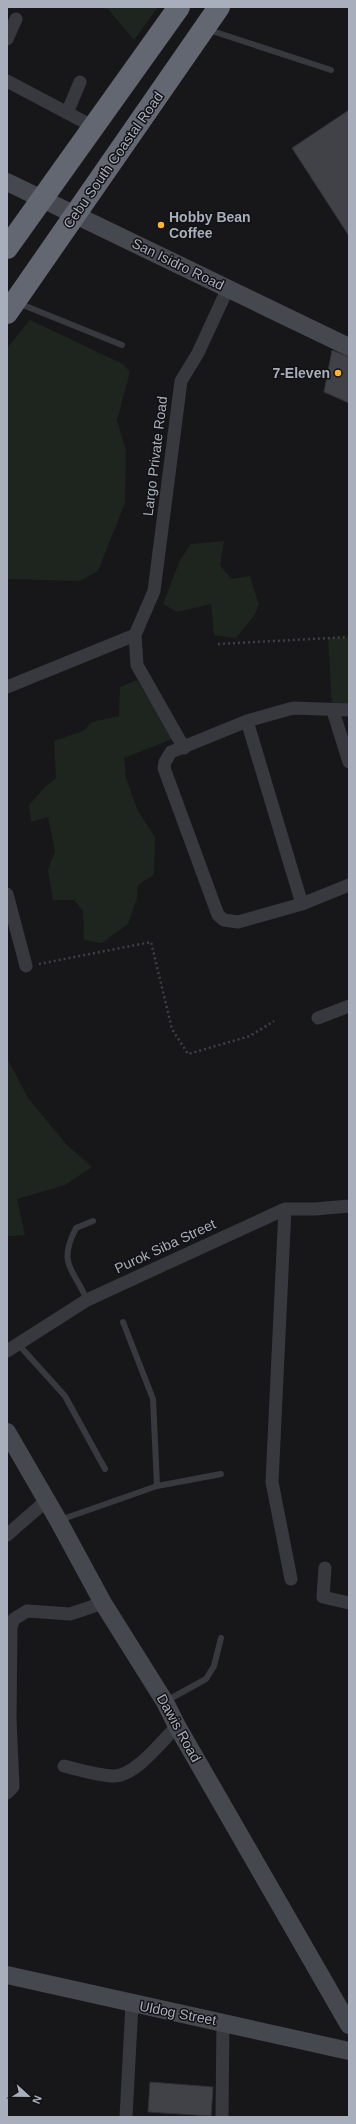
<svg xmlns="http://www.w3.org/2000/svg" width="356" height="2124" font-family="Helvetica,sans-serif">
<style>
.green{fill:#1d251e}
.building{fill:#414247;stroke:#313136}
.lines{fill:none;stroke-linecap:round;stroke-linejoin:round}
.path{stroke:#3e4046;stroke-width:2.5;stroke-dasharray:2 3;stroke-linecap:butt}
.lane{stroke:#38393f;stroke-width:6}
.street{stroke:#38393f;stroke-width:13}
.secondary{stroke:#46484f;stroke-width:18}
.highway{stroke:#636771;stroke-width:22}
.poi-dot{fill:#ffb42a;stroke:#121215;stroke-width:1.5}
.labels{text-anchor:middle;stroke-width:3;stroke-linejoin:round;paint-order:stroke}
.street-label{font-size:14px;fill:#a8aebb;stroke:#121215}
.poi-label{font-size:14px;font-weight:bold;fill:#a8aebb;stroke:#121215;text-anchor:start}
</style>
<rect width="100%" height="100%" fill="#17171a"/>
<path class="green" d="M 91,7 L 158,7 L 134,40 L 108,9 Z
M 30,320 L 123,364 L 130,372 L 117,420 L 126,451 L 125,503 L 98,571 L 80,581 L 7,579 L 7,348 Z
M 224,541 L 220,566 L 232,579 L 250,576 L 259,605 L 254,616 L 236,638 L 214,635 L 211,604 L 177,612 L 163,604 L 180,560 L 191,544 Z
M 328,638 L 349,638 L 349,706 L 332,708 Z
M 137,680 L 175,738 L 124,758 L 126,778 L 138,811 L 155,837 L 154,875 L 138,885 L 137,898 L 128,924 L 102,943 L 84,940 L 83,911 L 74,900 L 53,900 L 48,870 L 55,851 L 48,817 L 31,822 L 29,805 L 45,787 L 56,778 L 54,741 L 83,731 L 92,722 L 119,716 L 120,687 Z
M 7,1058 L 28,1098 L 67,1145 L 92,1167 L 65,1185 L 17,1199 L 25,1235 L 7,1236 Z"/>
<path class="building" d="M 349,110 L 349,236 L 292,148 Z
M 332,350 L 349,357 L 349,403 L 324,392 Z
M 150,2082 L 213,2087 L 211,2116 L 148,2112 Z"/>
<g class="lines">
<path class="path" d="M 218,644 L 349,637
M 39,964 L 151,942 L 172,1029 L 188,1054 L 250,1036 L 274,1021"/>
<path class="lane" d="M 209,30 L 331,70
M 18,303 L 122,345
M 87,1300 C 74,1269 57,1265 76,1228 L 93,1221
M 123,1322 L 153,1399 L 157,1486
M 18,1344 L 65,1396 L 105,1469
M 60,1520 L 157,1486 L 221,1474
M 166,1701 L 206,1679 L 214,1666 L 221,1638"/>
<path class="street" d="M 7,39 L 16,19
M 7,81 L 94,127
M 67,113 L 80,82
M 7,687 L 135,635
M 349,710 L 293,708 L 247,721 L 171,752 L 165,762 L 164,768 L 218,915 L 224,920 L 238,922 L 302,904 L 349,885
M 333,711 L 349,762
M 247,721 L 302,904
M 184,748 L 137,665 L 135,635 L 154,591 L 181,381 L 198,353 L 228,288
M 7,894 L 26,966
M 318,1018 L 349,1006
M 285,1209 L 272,1482 L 291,1579
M 7,1351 L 87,1300 L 285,1209 L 315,1209 L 349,1206
M 7,1535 L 46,1501
M 325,1568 L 323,1597 L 349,1603
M 64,1766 C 80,1770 96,1775 112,1776 C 134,1778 162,1741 177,1726
M 7,1793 L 13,1787 L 10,1719 L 11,1627 L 14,1619 L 27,1611 L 70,1614 L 103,1603
M 126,2117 L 132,2004
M 222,2117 L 223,2021"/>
<path class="secondary" d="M 7,182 L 349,347
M 7,1432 L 58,1520 L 103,1603 L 165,1702 L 177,1726 L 349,2025
M 7,1975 L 349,2051"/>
<path class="highway" d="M 7,248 L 179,7
M 7,313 L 219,7"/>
</g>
<g class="poi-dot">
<circle cx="161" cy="225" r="4"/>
<circle cx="338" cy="373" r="4"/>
</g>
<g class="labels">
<g class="street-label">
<text transform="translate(113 160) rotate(-55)" y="5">Cebu South Coastal Road</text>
<text transform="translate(178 264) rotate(26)" y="5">San Isidro Road</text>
<text transform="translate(155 456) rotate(-83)" y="5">Largo Private Road</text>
<text transform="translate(165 1246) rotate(-25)" y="5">Purok Siba Street</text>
<text transform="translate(179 1728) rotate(61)" y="5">Dawis Road</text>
<text transform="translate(178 2013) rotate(11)" y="5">Uldog Street</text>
</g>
<g class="poi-label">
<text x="169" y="222">Hobby Bean<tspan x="169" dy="16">Coffee</tspan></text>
<text x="330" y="378" text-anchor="end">7-Eleven</text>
</g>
</g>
<rect width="356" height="2124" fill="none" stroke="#a8aebb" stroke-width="16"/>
<g transform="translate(28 2096) rotate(112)" stroke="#121215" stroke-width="3" paint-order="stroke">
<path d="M0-3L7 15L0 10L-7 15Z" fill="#a8aebb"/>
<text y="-6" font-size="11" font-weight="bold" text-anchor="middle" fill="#a8aebb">N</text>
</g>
</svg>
